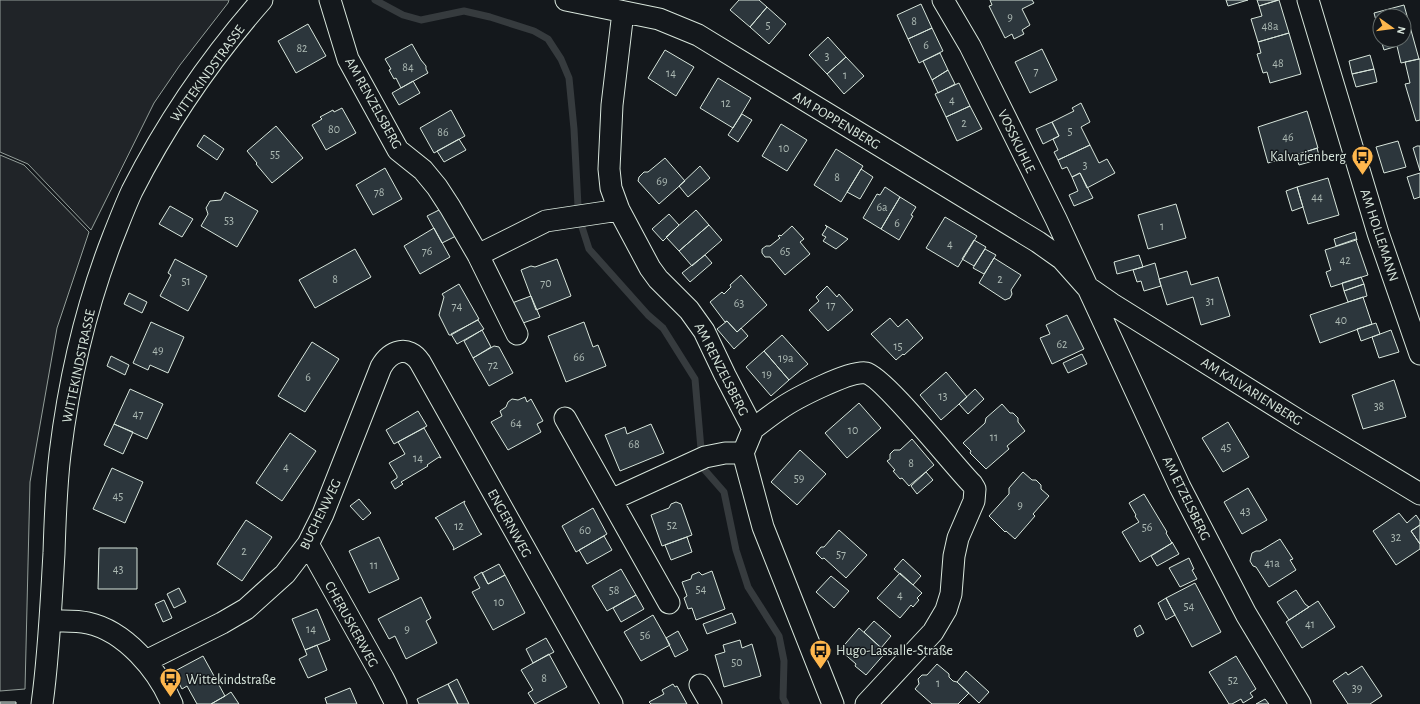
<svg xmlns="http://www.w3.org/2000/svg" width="1420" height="704" font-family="'Alegreya Sans',sans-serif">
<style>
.green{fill:#202428;stroke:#939e99}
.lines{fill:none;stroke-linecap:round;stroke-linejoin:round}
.stream{stroke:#363b3e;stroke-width:7}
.building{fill:#2c363c;stroke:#d8e6dc}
.minor-casing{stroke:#d8e6dc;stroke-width:23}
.minor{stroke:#14181c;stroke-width:21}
.labels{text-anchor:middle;stroke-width:3;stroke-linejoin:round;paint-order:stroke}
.number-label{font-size:12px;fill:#adbab4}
.street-label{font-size:14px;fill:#d8e6dc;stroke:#14181c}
.poi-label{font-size:14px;fill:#d8e6dc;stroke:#14181c;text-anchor:start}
</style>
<rect width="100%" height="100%" fill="#14181c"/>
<path class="green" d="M 0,0 L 229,0 L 228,3 L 180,65 L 154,103 L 91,230 L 28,164 L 0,152 Z
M 0,155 L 24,165 L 89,232 L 57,328 L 30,482 L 25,689 L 0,691 Z"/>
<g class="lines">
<path class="stream" d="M 375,0 L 403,15 L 421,20 L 464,11 L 490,17 L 534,31 L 548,39 L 561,59 L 569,78 L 574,129 L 578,206
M 582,227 L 589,249 L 648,315 L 663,328 L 695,379 L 701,449
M 703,468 L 724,492 L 736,550 L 748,587 L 779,636 L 784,661 L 783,698 L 786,704"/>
</g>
<path class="building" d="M 739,0 L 759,0 L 767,7 L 750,27 L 730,10 Z
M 990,0 L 1032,0 L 1034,3 L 1022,9 L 1030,25 L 1022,30 L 1024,34 L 1014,39 L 1012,34 L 1005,38 L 989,6 L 992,5 Z
M 1226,0 L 1248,0 L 1228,6 Z
M 1257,0 L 1278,0 L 1259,6 Z
M 1279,0 L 1289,33 L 1258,42 L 1251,19 L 1262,16 L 1259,6 Z
M 921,4 L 932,28 L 908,39 L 897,15 Z
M 1404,5 L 1419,59 L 1401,63 L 1397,46 L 1384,50 L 1381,40 L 1404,40 L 1404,16 L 1380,16 L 1380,35 L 1374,13 Z
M 767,7 L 786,24 L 769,44 L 750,27 Z
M 308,24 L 326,56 L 296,73 L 278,41 Z
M 932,28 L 943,51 L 919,63 L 908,39 Z
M 1289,33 L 1301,74 L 1270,83 L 1267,72 L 1263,73 L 1257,54 L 1261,53 L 1258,42 Z
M 828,37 L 846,57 L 827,74 L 809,55 Z
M 412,44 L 421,60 L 426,66 L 426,69 L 428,73 L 401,88 L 396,78 L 394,79 L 389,70 L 391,69 L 385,59 Z
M 1042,49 L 1057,80 L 1030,93 L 1015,62 Z
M 665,50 L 694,67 L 676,96 L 648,78 Z
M 940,53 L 948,70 L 932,80 L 923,61 Z
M 1370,55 L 1374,69 L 1352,74 L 1349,61 Z
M 846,57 L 864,76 L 844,94 L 827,74 Z
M 1419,59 L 1420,59 L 1420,120 L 1416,121 L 1405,84 L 1410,83 L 1405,62 Z
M 1374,69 L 1377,82 L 1356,87 L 1352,74 Z
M 948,70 L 955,84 L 938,93 L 932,80 Z
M 718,78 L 751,98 L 733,128 L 700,108 Z
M 413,81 L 420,93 L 399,105 L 392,93 Z
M 959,83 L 970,106 L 946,117 L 935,94 Z
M 1081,103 L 1090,122 L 1081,127 L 1090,145 L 1058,160 L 1054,152 L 1058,150 L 1053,139 L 1059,136 L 1052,122 L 1074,111 L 1072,108 Z
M 970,106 L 982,129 L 957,141 L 946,117 Z
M 342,108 L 356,133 L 326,150 L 312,125 L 322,119 L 320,117 L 333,110 L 334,112 Z
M 451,110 L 465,136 L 434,153 L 420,128 Z
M 1307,111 L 1318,148 L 1268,163 L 1258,127 Z
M 742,114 L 752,120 L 738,142 L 728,135 Z
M 1052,122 L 1059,136 L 1043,144 L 1036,129 Z
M 781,124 L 807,140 L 787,171 L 762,156 Z
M 276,126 L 303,158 L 272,183 L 256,164 L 257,163 L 247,151 Z
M 204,135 L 224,149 L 217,160 L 197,146 Z
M 459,139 L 466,150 L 444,162 L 437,151 Z
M 1398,141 L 1406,167 L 1384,173 L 1376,147 Z
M 1090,145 L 1099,163 L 1107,159 L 1115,173 L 1087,188 L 1080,173 L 1072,177 L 1067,167 L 1062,169 L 1058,160 Z
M 1417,146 L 1420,146 L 1420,171 L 1413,148 Z
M 1317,148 L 1320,159 L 1299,165 L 1296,155 Z
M 836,149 L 863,166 L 841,202 L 814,185 Z
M 665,158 L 685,181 L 659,204 L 638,181 L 639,177 L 644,172 L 648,172 Z
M 700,166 L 710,178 L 688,197 L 679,186 Z
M 385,168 L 402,199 L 373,215 L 356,185 Z
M 861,169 L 873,177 L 860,199 L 847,192 Z
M 1080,173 L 1093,198 L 1074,206 L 1069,195 L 1078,191 L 1072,177 Z
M 1420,173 L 1420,197 L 1414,199 L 1407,177 Z
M 1328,178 L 1339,215 L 1308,224 L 1297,187 Z
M 885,187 L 900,197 L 881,229 L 863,218 L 877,194 L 880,195 Z
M 1297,187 L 1303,207 L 1292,211 L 1286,191 Z
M 225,192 L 258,211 L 237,247 L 201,226 L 208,214 L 206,208 L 210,201 L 221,200 Z
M 900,197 L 916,207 L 911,215 L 913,216 L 899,240 L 881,229 Z
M 1176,204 L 1186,238 L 1148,249 L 1138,215 Z
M 170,206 L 193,219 L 182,237 L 159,224 Z
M 441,209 L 456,236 L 442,243 L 427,216 Z
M 696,210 L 709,225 L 679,251 L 666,237 Z
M 669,214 L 679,225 L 663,241 L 652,229 Z
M 945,217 L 977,236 L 958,267 L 926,248 Z
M 709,225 L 722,240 L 692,266 L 679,251 Z
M 825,225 L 848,239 L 836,249 L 823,241 L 826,237 L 822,235 L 827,227 Z
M 792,226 L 804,239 L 800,242 L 810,254 L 785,275 L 770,257 L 765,257 L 762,253 L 762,249 L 766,246 L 770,246 L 780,238 L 778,236 L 780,235 L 781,236 Z
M 434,228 L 450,257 L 420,274 L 404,246 Z
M 1355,232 L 1357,240 L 1356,239 L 1336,246 L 1334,239 Z
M 974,240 L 986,247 L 974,266 L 962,259 Z
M 1356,240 L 1368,275 L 1331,287 L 1326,272 L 1331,270 L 1325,250 Z
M 355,249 L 371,277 L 315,308 L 299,280 Z
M 985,249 L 996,255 L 984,274 L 973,268 Z
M 705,255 L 712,263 L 690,282 L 682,273 Z
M 1139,255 L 1143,267 L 1117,274 L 1114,262 Z
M 994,258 L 1021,275 L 1011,290 L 1012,294 L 1010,298 L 1005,300 L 979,283 Z
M 175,259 L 207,276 L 188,311 L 160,296 L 171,275 L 168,273 Z
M 557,259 L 571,296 L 536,310 L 521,270 L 531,266 L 535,267 Z
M 1155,263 L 1161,286 L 1144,291 L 1141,281 L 1137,282 L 1133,270 Z
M 1187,271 L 1191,285 L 1218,277 L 1230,316 L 1201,325 L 1193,297 L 1167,305 L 1159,279 Z
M 741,275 L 767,305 L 737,332 L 727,321 L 725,322 L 710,302 L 722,292 L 724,294 L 731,287 L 730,285 Z
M 1361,277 L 1364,284 L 1344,291 L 1342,283 Z
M 459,284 L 479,319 L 451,335 L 449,335 L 439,315 L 444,297 L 442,294 Z
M 1364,284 L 1367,296 L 1348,302 L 1344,291 Z
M 827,286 L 837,297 L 839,294 L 853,310 L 828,331 L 809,310 L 819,301 L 816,297 Z
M 129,293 L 147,302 L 142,313 L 124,304 Z
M 531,296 L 540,317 L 523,323 L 512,303 Z
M 1363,297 L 1372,324 L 1320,343 L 1310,315 Z
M 1067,315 L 1084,349 L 1052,364 L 1040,338 L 1050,334 L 1046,325 Z
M 890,318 L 898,327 L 907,319 L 923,338 L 904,355 L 903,354 L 896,360 L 871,334 Z
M 478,320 L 484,329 L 457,344 L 451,334 Z
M 727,321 L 737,332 L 741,328 L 748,336 L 734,349 L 717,329 Z
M 151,322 L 184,337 L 168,373 L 150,365 L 148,370 L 133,363 Z
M 584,322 L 593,347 L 598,345 L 606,366 L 566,382 L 548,336 Z
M 1376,323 L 1380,334 L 1361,341 L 1357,329 Z
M 482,330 L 491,347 L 473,358 L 464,341 Z
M 1391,330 L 1399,352 L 1379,358 L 1372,337 Z
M 782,335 L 808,364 L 789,380 L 764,351 Z
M 312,342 L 339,359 L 305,412 L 278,396 Z
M 494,346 L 499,347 L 513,373 L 489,386 L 473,358 Z
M 764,351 L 789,380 L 771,396 L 746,367 Z
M 1082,354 L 1087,364 L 1068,373 L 1063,363 Z
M 111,356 L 129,365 L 125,375 L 107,366 Z
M 946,372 L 967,397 L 941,420 L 920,395 Z
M 1394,380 L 1406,417 L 1363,429 L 1352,395 Z
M 130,389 L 163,404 L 147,439 L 114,424 Z
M 975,389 L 984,399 L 968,414 L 959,404 Z
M 525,397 L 527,402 L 531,399 L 543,421 L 537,424 L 541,432 L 508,450 L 491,422 L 502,416 L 500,411 L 506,407 L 508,402 L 512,399 L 518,400 Z
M 859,403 L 881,428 L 847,458 L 825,433 Z
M 1002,404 L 1010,413 L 1013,413 L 1018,418 L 1018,422 L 1025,431 L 1007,446 L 1009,449 L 986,469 L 970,453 L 971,451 L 963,443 L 985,423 L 986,418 Z
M 418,411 L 427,426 L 394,444 L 386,430 Z
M 1228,422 L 1249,457 L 1223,472 L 1202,438 Z
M 114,424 L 133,432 L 123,454 L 104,445 Z
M 651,424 L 664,453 L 620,471 L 605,435 L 625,427 L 627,434 Z
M 424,428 L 441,458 L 439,457 L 427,465 L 428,466 L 401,482 L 403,484 L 395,489 L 391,482 L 397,478 L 397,476 L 389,463 L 405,454 L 398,442 Z
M 290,433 L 316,451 L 282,501 L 256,483 Z
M 912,439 L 934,465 L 909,486 L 902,478 L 900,479 L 893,471 L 895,470 L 887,461 L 890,459 L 890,454 L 894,450 L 900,450 Z
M 800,450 L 826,474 L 797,505 L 771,482 Z
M 112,468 L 143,482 L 125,523 L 93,509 Z
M 926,472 L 933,480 L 917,494 L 911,486 Z
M 1023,472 L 1032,480 L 1036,480 L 1041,485 L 1041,489 L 1049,496 L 1033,514 L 1035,516 L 1015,539 L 1006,531 L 1005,532 L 989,516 L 1009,494 L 1009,488 Z
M 1248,488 L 1267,520 L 1242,534 L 1224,502 Z
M 1144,494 L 1167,532 L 1166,533 L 1172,543 L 1140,562 L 1122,532 L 1139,522 L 1135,516 L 1136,515 L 1129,503 Z
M 359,499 L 371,513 L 363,520 L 350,506 Z
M 465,501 L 464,503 L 480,533 L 482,534 L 453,550 L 454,548 L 437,519 L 435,518 Z
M 676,502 L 681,504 L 692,535 L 662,546 L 651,515 L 669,508 L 671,504 Z
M 593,508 L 607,534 L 576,552 L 562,526 Z
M 1399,513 L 1407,523 L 1416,515 L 1420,521 L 1420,525 L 1411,531 L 1420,544 L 1420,549 L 1396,565 L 1373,531 Z
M 246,520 L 272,537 L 242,581 L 217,564 Z
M 1420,525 L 1420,544 L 1411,531 Z
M 839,530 L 867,555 L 846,578 L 824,558 L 822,559 L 816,553 L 821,547 L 824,547 Z
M 604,536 L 612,550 L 587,564 L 579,550 Z
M 379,537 L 399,579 L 369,593 L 349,551 Z
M 687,537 L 692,552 L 671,560 L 665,545 Z
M 1280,539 L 1293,559 L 1290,560 L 1296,570 L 1269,587 L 1256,567 L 1253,566 L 1250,561 L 1252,553 L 1256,551 L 1260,551 Z
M 1172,542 L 1179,554 L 1157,566 L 1151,556 L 1172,543 Z
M 99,548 L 137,548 L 137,589 L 98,589 Z
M 1189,558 L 1194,569 L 1192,570 L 1197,579 L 1180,587 L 1169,568 Z
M 903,559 L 921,576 L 913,585 L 894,569 Z
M 499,564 L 505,575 L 488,584 L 482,573 Z
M 621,569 L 636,595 L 607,611 L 592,586 Z
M 712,571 L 725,609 L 696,620 L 692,608 L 688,609 L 684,598 L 687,596 L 682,582 L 691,579 L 692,575 L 699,572 L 702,575 Z
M 482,572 L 488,584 L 505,575 L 525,613 L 493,630 L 472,592 L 480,588 L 474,577 Z
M 900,573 L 922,593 L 917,598 L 919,600 L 913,607 L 911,605 L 900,618 L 877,598 Z
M 831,576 L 849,591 L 834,608 L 816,592 Z
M 1195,583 L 1221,632 L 1192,647 L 1166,598 Z
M 179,588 L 186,602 L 174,608 L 167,594 Z
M 1296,590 L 1305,604 L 1309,607 L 1289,620 L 1277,602 Z
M 636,595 L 644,609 L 621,622 L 613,608 Z
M 421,597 L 431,618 L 426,621 L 437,643 L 406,659 L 395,636 L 389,639 L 378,619 Z
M 1166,598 L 1175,615 L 1166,620 L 1158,603 Z
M 164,600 L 172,618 L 163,622 L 155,604 Z
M 1318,601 L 1335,627 L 1302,648 L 1286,622 Z
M 317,609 L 330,640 L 305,650 L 292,619 Z
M 732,613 L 736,623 L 707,634 L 703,624 Z
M 653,615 L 670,645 L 641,661 L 624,632 Z
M 874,621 L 891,636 L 881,648 L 864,632 Z
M 1140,625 L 1144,633 L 1137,637 L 1134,629 Z
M 859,628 L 886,652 L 866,675 L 855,666 L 856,664 L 840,650 Z
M 678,631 L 688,650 L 675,657 L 666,638 Z
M 546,638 L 554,652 L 533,663 L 526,649 Z
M 740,640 L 742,648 L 752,644 L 761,676 L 724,687 L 715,655 L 725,652 L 723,645 Z
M 317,645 L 327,670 L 308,678 L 299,659 L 307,655 L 305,650 Z
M 549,654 L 567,687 L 535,704 L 528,693 L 533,690 L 521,670 Z
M 203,656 L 225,696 L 211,704 L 197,704 L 187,686 L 182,689 L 173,672 Z
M 1236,656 L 1256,689 L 1250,693 L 1253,697 L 1243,703 L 1241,699 L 1232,704 L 1229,704 L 1209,672 Z
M 937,664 L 949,674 L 949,677 L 953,681 L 957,682 L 969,693 L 958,704 L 932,704 L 915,689 L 919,684 L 918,679 L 922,675 L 927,675 Z
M 1362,666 L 1382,696 L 1370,704 L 1348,704 L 1333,681 L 1346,672 L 1348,675 Z
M 966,671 L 989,692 L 979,703 L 957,682 Z
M 457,679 L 469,704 L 458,704 L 448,684 Z
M 448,684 L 458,704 L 419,704 L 417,699 Z
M 673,684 L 675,687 L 677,686 L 687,704 L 651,704 L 649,702 L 664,694 L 662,690 Z
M 350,688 L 357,704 L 327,704 L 325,698 Z
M 231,692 L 239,704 L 211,704 L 225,696 Z
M 1265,699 L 1269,704 L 1256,704 Z
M 0,702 L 16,702 L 16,704 L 0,704 Z"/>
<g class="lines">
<defs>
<path id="minor" d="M 330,0 L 348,59 L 398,150 L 423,170 L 437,187 L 450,207 L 478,255 L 517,334
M 566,0 L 659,19 L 698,35 L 1038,242 L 1062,259 L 1086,286 L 1112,304 L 1301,422 L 1420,494
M 943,0 L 970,46 L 1056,219 L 1180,487 L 1246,614 L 1300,704
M 1308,0 L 1378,233 L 1420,354
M 623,12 L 612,105 L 609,169 L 611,188 L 619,210 L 650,268 L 658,279 L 689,310 L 704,331 L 725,375 L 753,429 L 743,453 L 763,527 L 833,704
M 478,255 L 546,221 L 619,210
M 565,418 L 669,603
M 753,429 C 762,422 771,415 780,409 C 794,399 850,370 866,373 C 884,377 954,466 972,484 L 975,489 L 974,501 L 958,538 L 954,556 L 951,594 L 946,610 L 933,632 L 866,704
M 611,500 L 705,457 L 725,453 L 743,453
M 308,544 L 383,678 L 396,704
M 51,621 C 63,621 76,620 88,623 C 125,631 158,670 172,704
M 146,661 L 222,623 L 246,609 L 285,574 L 308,544 L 323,514 L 381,367 C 390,351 408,344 420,362 L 612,704
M 700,685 L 711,704
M 42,704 C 49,654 51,603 54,553 C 55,520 56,487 60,454 C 69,380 86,306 113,237 C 119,222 125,206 132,191 C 167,122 211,58 262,0"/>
</defs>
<use href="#minor" class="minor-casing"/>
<use href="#minor" class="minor"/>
</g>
<defs>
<symbol id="bus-pin" viewBox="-11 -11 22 30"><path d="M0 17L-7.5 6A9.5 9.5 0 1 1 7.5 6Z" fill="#ffb74d" stroke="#14181c"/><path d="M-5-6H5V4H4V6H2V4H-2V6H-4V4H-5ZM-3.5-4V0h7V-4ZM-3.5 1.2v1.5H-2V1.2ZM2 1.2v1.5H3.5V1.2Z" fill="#111"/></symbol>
</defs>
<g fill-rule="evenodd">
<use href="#bus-pin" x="1350" y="144" width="25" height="34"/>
<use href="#bus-pin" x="808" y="638" width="25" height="34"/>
<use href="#bus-pin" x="158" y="666" width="25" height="34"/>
</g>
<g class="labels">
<g class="number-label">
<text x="1010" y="21">9</text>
<text x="914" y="25">8</text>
<text x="768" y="29">5</text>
<text x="1270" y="30">48a</text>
<text x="926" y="49">6</text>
<text x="302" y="52">82</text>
<text x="827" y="60">3</text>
<text x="1278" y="67">48</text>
<text x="408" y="71">84</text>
<text x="1036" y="75">7</text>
<text x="671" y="77">14</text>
<text x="845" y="79">1</text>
<text x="952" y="104">4</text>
<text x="726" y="107">12</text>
<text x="964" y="127">2</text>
<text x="334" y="133">80</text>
<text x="1070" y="135">5</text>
<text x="443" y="136">86</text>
<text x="1288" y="141">46</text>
<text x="784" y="152">10</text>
<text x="275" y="158">55</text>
<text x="1085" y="169">3</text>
<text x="837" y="181">8</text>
<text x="662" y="185">69</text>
<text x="379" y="196">78</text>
<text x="1317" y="201">44</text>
<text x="882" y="211">6a</text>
<text x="229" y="224">53</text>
<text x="897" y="227">6</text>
<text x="1162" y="230">1</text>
<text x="950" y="248">4</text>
<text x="427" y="255">76</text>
<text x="785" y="255">65</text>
<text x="1345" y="264">42</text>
<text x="335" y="283">8</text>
<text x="1000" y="283">2</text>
<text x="186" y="285">51</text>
<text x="546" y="287">70</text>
<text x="1210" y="305">31</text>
<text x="739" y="307">63</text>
<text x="831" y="309">17</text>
<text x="457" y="310">74</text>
<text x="1341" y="324">40</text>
<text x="1062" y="348">62</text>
<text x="898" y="350">15</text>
<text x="158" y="354">49</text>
<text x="579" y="361">66</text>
<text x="786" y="362">19a</text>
<text x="493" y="369">72</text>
<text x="767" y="378">19</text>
<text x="308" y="381">6</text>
<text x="943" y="400">13</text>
<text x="1379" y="410">38</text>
<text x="138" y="418">47</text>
<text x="516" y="427">64</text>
<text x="853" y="434">10</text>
<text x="994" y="441">11</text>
<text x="634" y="448">68</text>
<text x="1226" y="451">45</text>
<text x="418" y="462">14</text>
<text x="911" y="467">8</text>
<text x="286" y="471">4</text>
<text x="799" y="482">59</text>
<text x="118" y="500">45</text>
<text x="1020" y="509">9</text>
<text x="1245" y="515">43</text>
<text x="672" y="529">52</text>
<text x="459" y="530">12</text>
<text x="1147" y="531">56</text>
<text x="585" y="534">60</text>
<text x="1396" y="541">32</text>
<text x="244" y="555">2</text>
<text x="841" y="558">57</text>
<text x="1272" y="567">41a</text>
<text x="374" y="569">11</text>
<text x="118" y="573">43</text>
<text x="701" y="593">54</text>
<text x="614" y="594">58</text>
<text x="900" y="599">4</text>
<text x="499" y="606">10</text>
<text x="1189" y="610">54</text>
<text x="1310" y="628">41</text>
<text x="311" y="633">14</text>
<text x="407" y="633">9</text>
<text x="645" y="639">56</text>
<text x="737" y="666">50</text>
<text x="544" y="682">8</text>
<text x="1233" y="684">52</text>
<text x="938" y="687">1</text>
<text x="1357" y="692">39</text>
</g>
<g class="street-label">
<text transform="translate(207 73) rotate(-54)" y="5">WITTEKINDSTRASSE</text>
<text transform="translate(374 103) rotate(61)" y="5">AM RENZELSBERG</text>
<text transform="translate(837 120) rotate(31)" y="5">AM POPPENBERG</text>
<text transform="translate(1017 141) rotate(64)" y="5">VOSSKUHLE</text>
<text transform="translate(1380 235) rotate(72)" y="5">AM HOLLEMANN</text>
<text transform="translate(78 366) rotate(-78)" y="5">WITTEKINDSTRASSE</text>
<text transform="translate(722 369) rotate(63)" y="5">AM RENZELSBERG</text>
<text transform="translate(1252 391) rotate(32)" y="5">AM KALVARIENBERG</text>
<text transform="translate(1187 498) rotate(64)" y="5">AM ETZELSBERG</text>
<text transform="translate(320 514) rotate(-64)" y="5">BUCHENWEG</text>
<text transform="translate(510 523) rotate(61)" y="5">ENGERNWEG</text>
<text transform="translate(352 624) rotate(61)" y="5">CHERUSKERWEG</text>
</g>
<g class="poi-label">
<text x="1346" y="161" text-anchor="end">Kalvarienberg</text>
<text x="836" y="655">Hugo-Lassalle-Straße</text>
<text x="186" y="684">Wittekindstraße</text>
</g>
</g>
<g transform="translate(1392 28) rotate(104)"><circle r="19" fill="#14181c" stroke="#626a69"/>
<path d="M0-3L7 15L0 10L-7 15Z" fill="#ffb74d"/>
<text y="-6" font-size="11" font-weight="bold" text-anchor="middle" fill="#d8e6dc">N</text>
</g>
</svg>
